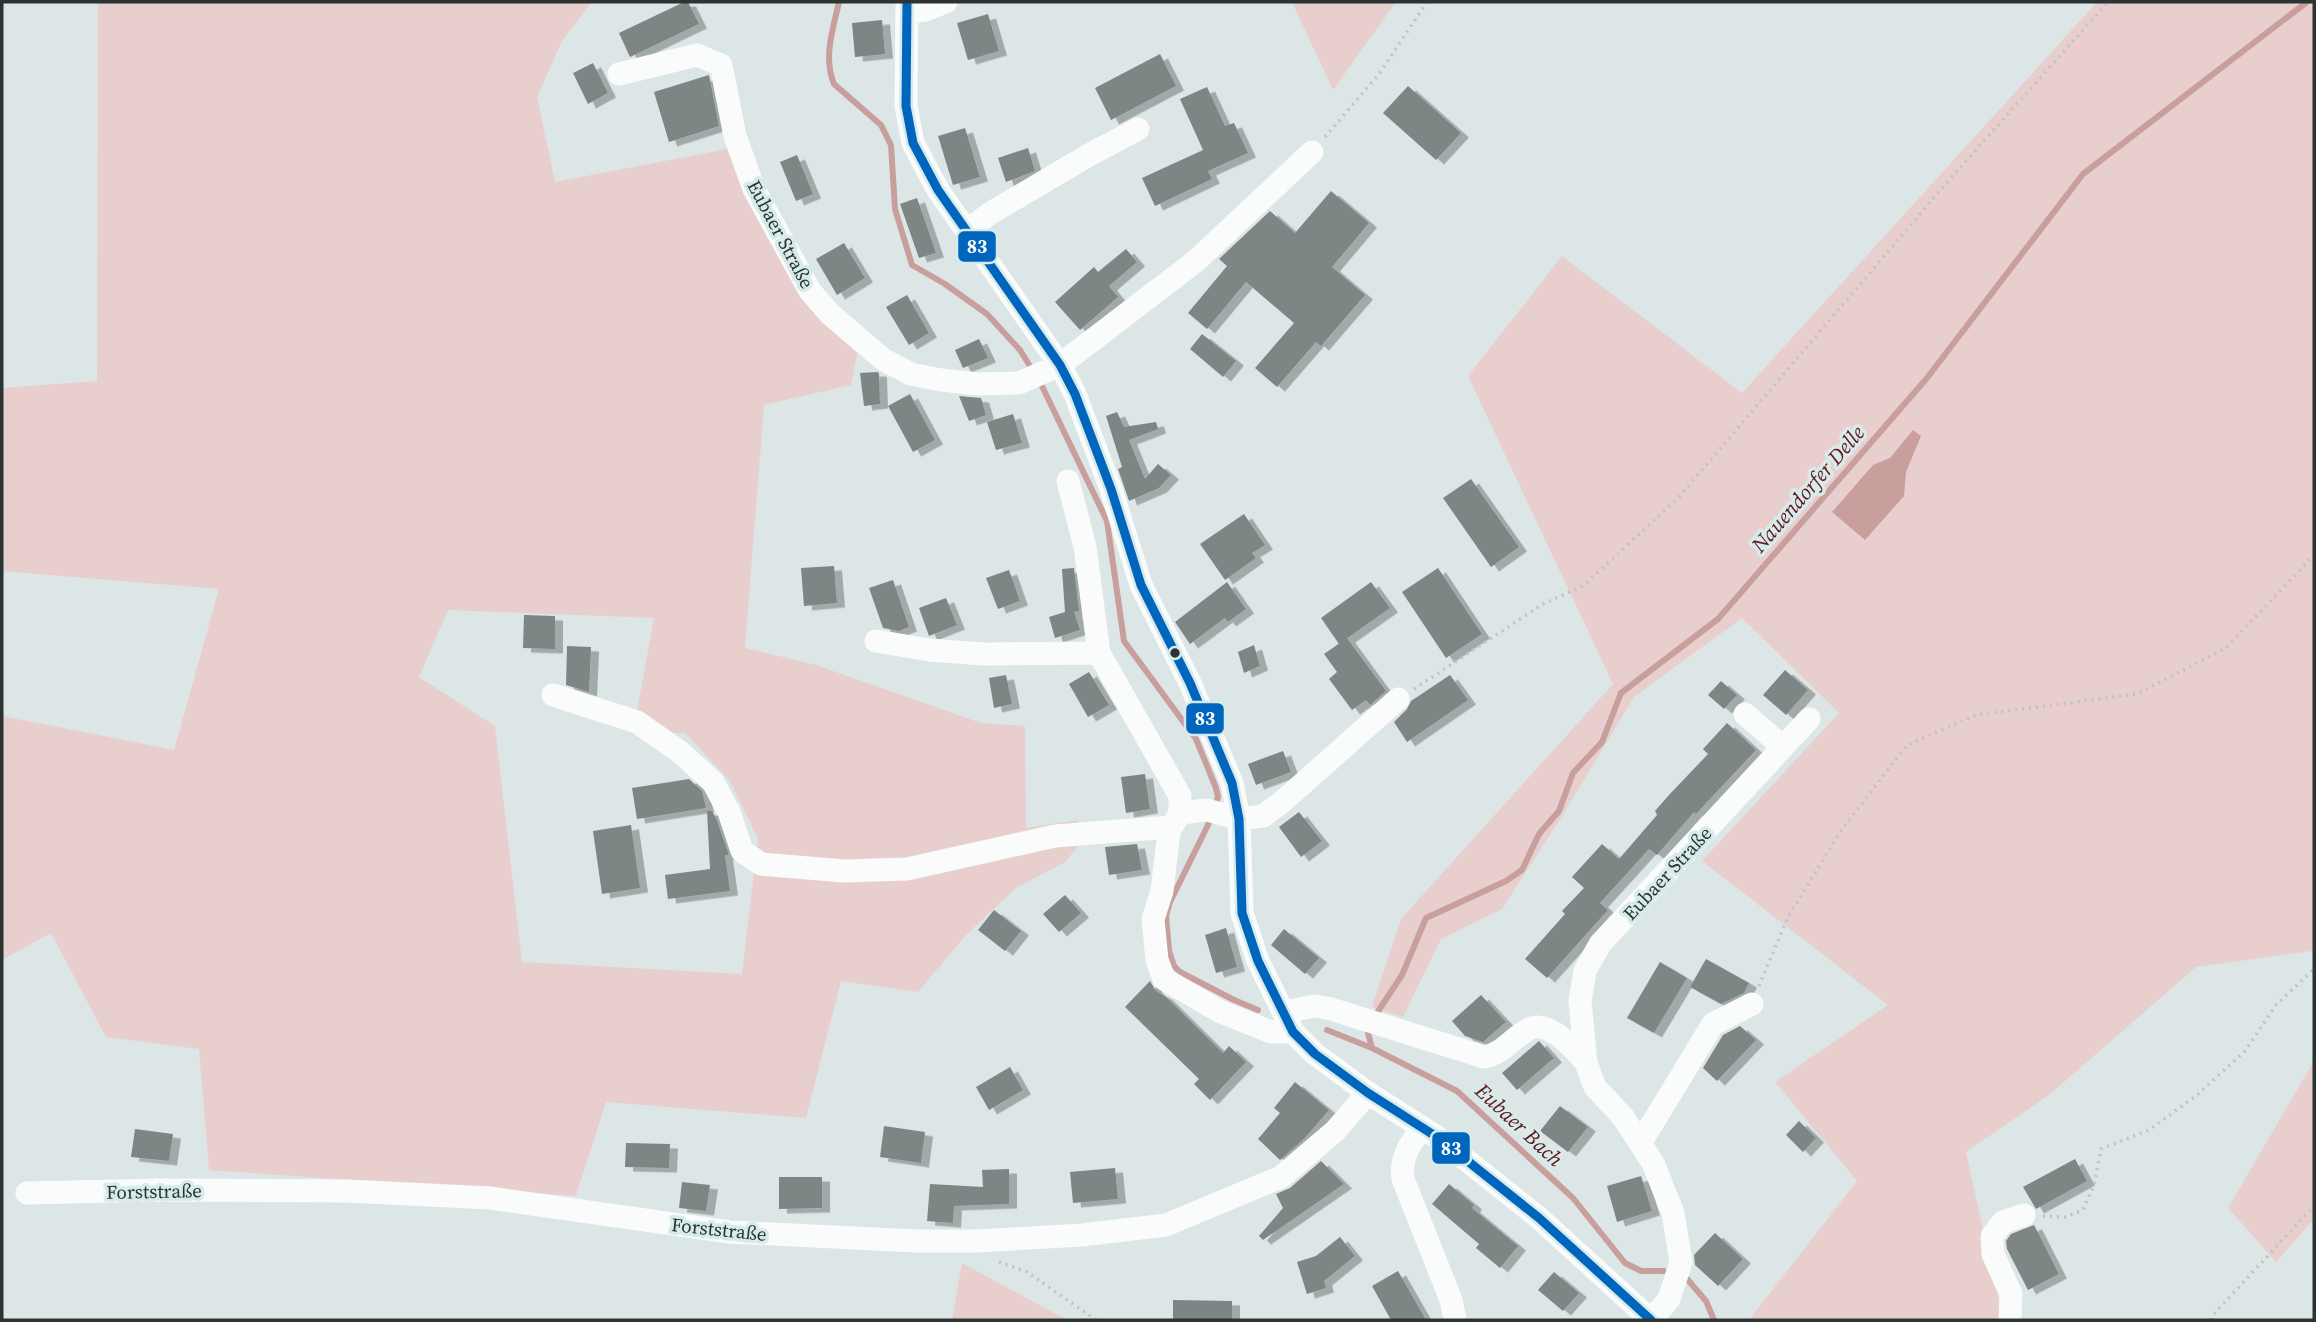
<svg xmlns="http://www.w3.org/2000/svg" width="2316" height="1322" font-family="'Source Serif 4',serif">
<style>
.green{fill:#e8cfcd;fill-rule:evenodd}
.water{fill:#c89f9c}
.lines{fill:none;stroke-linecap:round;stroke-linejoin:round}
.stream{stroke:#c89f9c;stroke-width:6}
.building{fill:#7d8585;filter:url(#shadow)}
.path{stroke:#bfc3c3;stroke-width:3.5;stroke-dasharray:2 5;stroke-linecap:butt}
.minor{stroke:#fafbfb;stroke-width:23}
.bus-1-casing{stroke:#d7ebea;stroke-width:14}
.bus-1{stroke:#0065bd;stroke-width:9}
.bus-dot{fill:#2b3333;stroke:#d7ebea;stroke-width:2.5}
.labels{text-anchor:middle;stroke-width:7;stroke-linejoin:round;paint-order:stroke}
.street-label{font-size:19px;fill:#2b3333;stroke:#d7ebea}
.water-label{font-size:21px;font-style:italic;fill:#621619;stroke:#d7ebea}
.line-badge{stroke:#d7ebea;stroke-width:2.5}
.badge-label{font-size:19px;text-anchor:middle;font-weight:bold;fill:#fff}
</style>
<defs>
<filter id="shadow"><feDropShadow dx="8" dy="4.5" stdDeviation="0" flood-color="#0004"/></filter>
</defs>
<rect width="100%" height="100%" fill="#dce6e6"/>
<path class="green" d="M 98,2 L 592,2 L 562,41 L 537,97 L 555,182 L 748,145 C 771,199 796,255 831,302 C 840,314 851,323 861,333 L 851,385 L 764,405 L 745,648 L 816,665 L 981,723 L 1025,726 L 1026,828 L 1078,820 L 1079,845 L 1065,862 L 1016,888 L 966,935 L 918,992 L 841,981 L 806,1118 L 606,1102 L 576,1196 L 209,1170 L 199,1049 L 106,1037 L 51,933 L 2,960 L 2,716 L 174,750 L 219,589 L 2,571 L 2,388 L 97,381 ZM 448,610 L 654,618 L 633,733 L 685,733 L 730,781 L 758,839 L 742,974 L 522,962 L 495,726 L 419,677 Z
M 1292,2 L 1291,2 L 1396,2 L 1333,90 Z
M 2097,2 L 2314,2 L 2314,953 L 2312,951 L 2196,967 L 2049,1095 L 1966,1152 L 2003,1320 L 1749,1320 L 1857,1181 L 1775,1082 L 1888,1005 L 1702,861 L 1839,713 L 1742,618 L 1634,697 L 1562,816 L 1502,909 L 1441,939 L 1403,1017 L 1372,1007 L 1401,919 L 1613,684 L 1468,376 L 1562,256 L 1742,393 Z
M 2314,1061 L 2314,1219 L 2276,1262 L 2228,1208 Z
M 962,1263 L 1067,1320 L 952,1320 Z"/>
<path class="water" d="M 1913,430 L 1921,436 L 1906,472 L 1904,496 L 1865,540 L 1832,512 L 1873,465 L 1890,458 Z"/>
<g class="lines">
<path class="stream" d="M 839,2 C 833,29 823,57 834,84 L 881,125 L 891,145 L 895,209 L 912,265 L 945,284 L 987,314 L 1020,350 L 1041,384 L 1107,521 L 1124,641 L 1196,739 L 1216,788 L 1218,797 L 1208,825 L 1170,902 L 1166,916 L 1169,951 L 1174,966 L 1180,972 L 1234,1000 L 1258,1010
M 1377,1013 L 1402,975 L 1426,918 L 1506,881 L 1522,870 L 1539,834 L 1559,811 L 1573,773 L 1602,742 L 1621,693 L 1718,619 L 1927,378 L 2083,174 L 2307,2
M 1327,1030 L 1372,1048 L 1457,1091 L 1573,1198 L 1625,1263 L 1641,1271 L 1664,1271
M 1368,1033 L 1372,1048
M 1688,1280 L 1706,1301 L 1714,1320"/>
</g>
<path class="building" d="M 684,2 L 688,2 L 699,24 L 630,57 L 619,33 Z
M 988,14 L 999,51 L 968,60 L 957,23 Z
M 882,20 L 885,54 L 855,57 L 852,23 Z
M 1160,54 L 1176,86 L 1111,120 L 1095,88 Z
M 593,63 L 608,93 L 588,104 L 573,73 Z
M 709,75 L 719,126 L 669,142 L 654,92 Z
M 1408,86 L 1461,133 L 1436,160 L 1383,113 Z
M 1207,87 L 1225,126 L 1234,123 L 1248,153 L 1208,171 L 1212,179 L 1155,206 L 1142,178 L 1203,150 L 1180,99 Z
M 965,128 L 980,177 L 953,185 L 938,136 Z
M 1028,148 L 1035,171 L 1006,182 L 998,158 Z
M 797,155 L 813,194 L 796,201 L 780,162 Z
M 1331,191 L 1369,223 L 1332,267 L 1365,295 L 1321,346 L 1316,342 L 1277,387 L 1255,368 L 1294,323 L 1246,282 L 1207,329 L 1188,313 L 1227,266 L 1219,259 L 1270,211 L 1295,233 Z
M 917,198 L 936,253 L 919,258 L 900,204 Z
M 844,243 L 865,278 L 837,295 L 816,259 Z
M 1126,249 L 1137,262 L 1109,286 L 1118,297 L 1080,330 L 1055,302 L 1094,267 L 1098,272 Z
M 907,295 L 929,333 L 909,345 L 886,307 Z
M 1202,334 L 1236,361 L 1223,377 L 1190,349 Z
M 979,339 L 988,358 L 963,368 L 955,350 Z
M 877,372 L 879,373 L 880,404 L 864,406 L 860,373 Z
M 910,394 L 935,440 L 913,452 L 888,406 Z
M 959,396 L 981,398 L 986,415 L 969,421 Z
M 1117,412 L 1124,427 L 1156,422 L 1158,429 L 1129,440 L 1145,479 L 1158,464 L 1171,475 L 1159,488 L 1129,501 L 1118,469 L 1122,467 L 1106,416 Z
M 1013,414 L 1022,443 L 996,450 L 987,422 Z
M 1471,479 L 1519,547 L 1491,567 L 1443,498 Z
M 1244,514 L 1265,545 L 1252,553 L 1256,558 L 1225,580 L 1200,544 Z
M 834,566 L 837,603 L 804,606 L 801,568 Z
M 1074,568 L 1079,611 L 1074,612 L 1080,630 L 1055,638 L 1049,617 L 1065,612 L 1062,569 Z
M 1438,568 L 1482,634 L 1446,658 L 1402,592 Z
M 1009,570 L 1020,601 L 998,609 L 986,578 Z
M 893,580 L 909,627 L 899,631 L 883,628 L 869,588 Z
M 1227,582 L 1246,609 L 1228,622 L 1225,618 L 1190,644 L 1175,622 Z
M 1371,582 L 1390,608 L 1339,644 L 1321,618 Z
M 946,598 L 957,625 L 929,636 L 919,608 Z
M 524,615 L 555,616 L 555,649 L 523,648 Z
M 1347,638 L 1386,691 L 1370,705 L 1366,700 L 1352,710 L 1329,679 L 1337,672 L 1324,654 Z
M 1254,645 L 1260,666 L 1244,673 L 1238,652 Z
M 567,646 L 591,647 L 589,692 L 566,685 Z
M 1785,670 L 1808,690 L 1786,715 L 1763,695 Z
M 1089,672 L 1109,705 L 1088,717 L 1069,684 Z
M 1006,675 L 1012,704 L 994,708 L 989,678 Z
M 1450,675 L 1468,700 L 1407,742 L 1394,722 L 1407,709 L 1411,701 Z
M 1721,681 L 1737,695 L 1724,709 L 1708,695 Z
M 1727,723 L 1756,750 L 1696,814 L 1694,812 L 1657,855 L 1649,849 L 1600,903 L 1608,910 L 1547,978 L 1525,959 L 1565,914 L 1562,911 L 1584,888 L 1572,877 L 1602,844 L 1619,859 L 1657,815 L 1655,811 L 1669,795 L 1708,754 L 1703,749 Z
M 1283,751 L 1291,772 L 1256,785 L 1248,764 Z
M 1145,774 L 1150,809 L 1126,813 L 1121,777 Z
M 689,779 L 702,791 L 706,808 L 637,819 L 632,788 Z
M 707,811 L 712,811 L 716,818 L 728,852 L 728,855 L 725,855 L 730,891 L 668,899 L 665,875 L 710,869 Z
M 1299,812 L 1322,841 L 1301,857 L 1279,827 Z
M 631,825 L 640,888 L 602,894 L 593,831 Z
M 1137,844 L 1142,870 L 1109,875 L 1105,847 Z
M 1065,895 L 1081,913 L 1059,932 L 1043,914 Z
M 994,910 L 1021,931 L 1005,951 L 978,930 Z
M 1226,928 L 1237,967 L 1216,973 L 1205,935 Z
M 1284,929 L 1319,958 L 1305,974 L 1271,945 Z
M 1706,959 L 1749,983 L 1744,993 L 1721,1004 L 1690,987 Z
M 1660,962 L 1687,978 L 1654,1033 L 1627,1018 Z
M 1150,981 L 1156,991 L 1165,996 L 1223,1053 L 1229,1046 L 1246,1062 L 1210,1100 L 1194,1084 L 1199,1079 L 1125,1007 Z
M 1481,995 L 1506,1022 L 1483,1042 L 1465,1036 L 1452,1021 Z
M 1740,1026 L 1756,1040 L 1717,1081 L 1703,1068 L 1723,1035 Z
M 1539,1041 L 1554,1058 L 1517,1090 L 1502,1073 Z
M 1010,1067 L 1023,1090 L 989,1110 L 976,1087 Z
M 1295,1082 L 1329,1110 L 1305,1138 L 1280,1160 L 1258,1139 L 1280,1113 L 1274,1108 Z
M 1560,1106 L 1588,1127 L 1568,1152 L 1540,1131 Z
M 1799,1121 L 1816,1138 L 1803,1152 L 1786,1135 Z
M 884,1126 L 925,1132 L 921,1163 L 880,1157 Z
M 135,1129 L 173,1134 L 169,1161 L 131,1157 Z
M 626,1143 L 670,1144 L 669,1168 L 625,1167 Z
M 2075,1159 L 2087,1181 L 2036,1209 L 2023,1187 Z
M 1321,1161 L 1344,1184 L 1263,1240 L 1259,1236 L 1283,1208 L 1276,1194 L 1290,1188 Z
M 1115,1168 L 1118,1199 L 1073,1203 L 1070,1172 Z
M 1009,1169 L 1009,1204 L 954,1206 L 953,1223 L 927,1221 L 930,1184 L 983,1187 L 982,1170 Z
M 1641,1176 L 1652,1211 L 1617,1222 L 1607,1186 Z
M 779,1177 L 822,1177 L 822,1208 L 779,1209 Z
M 682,1182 L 710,1185 L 706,1211 L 679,1208 Z
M 1449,1184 L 1474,1205 L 1472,1208 L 1518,1246 L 1500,1268 L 1476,1248 L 1479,1244 L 1432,1204 Z
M 2034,1225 L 2059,1274 L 2028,1290 L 2007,1249 L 2006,1241 L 2011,1234 Z
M 1715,1233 L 1743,1259 L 1718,1286 L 1695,1265 L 1694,1255 Z
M 1340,1237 L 1355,1256 L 1324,1281 L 1326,1288 L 1307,1294 L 1297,1262 L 1316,1256 Z
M 1398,1271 L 1426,1320 L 1391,1320 L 1372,1286 Z
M 1554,1272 L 1579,1293 L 1563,1311 L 1538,1290 Z
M 1173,1300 L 1232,1301 L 1232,1320 L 1173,1320 Z"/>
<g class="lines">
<path class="path" d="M 1325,137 L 1379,74 L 1427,2
M 1414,689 L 1543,604 L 1583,586 L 1679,497 L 1949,180 L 2108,2
M 1759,986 L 1788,917 L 1840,832 L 1907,745 L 1976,715 L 2137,694 L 2226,648 L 2314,555
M 2043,1216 L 2065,1217 L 2083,1210 L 2094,1185 L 2101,1149 L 2149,1130 L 2197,1095 L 2245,1051 L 2276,1005 L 2314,969
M 999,1262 L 1027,1272 L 1096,1320
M 2211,1320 L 2213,1315 L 2314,1206"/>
<path class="minor" d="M 907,2 L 906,106 L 913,143 L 938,190 L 1060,365 L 1075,394 L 1111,489 L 1141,585 L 1190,683 L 1232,783 L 1239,819 L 1242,913 L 1258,961 L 1293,1032 L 1315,1054 L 1368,1093 L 1440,1139 L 1539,1218 L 1651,1320
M 907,12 L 925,10 L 946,2
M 619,74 L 697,55 L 721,65 L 735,136 L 754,189 L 810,291 L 830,314 L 884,360 L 911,374 L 941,380 L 978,384 L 1019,383 L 1060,365 L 1197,260 L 1312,152
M 967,231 L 989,214 L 1089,155 L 1138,129
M 1068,481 L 1085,547 L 1099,653 L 1180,796 L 1180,813 L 1169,831 L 1162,891 L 1153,919 L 1157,960 L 1164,979 L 1219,1011 L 1271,1032 L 1293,1032
M 876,641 L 929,650 L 983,654 L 1099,653
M 553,695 L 637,722 L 680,752 L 713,782 L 729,812 L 742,851 L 761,864 L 844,871 L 907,869 L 1055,836 L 1171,827
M 1783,747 L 1809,719
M 1180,813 L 1207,810 L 1239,819 L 1263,816 L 1282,802 L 1398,699
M 1283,1012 L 1315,1006 L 1331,1009 L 1484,1057 C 1504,1054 1514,1035 1531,1028 C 1550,1021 1576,1050 1586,1063
M 1422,1128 C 1409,1145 1400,1158 1403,1179 L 1451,1300 L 1455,1320
M 1641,1142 L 1713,1024 L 1752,1004
M 27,1193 L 159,1190 L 347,1191 L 490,1198 L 730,1232 L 916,1241 L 976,1241 L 1082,1235 L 1166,1225 L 1281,1177 L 1335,1131 L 1368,1093
M 1651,1320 L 1669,1299 L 1681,1262 L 1673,1213 L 1653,1163 L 1623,1117 L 1595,1087 L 1586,1063 L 1580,1001 L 1585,971 L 1600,944 L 1783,747 L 1745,714
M 2010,1320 L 2011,1294 L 1993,1254 L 1992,1236 L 2003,1222 L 2024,1215"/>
<defs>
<path id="bus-1" d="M 907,2 L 906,106 L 913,143 L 938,190 L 1060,365 L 1075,394 L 1111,489 L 1141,585 L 1190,683 L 1232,783 L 1239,819 L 1242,913 L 1258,961 L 1293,1032 L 1315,1054 L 1368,1093 L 1440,1139 L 1539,1218 L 1651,1320"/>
</defs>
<use href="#bus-1" class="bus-1-casing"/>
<use href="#bus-1" class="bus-1"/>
</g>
<circle class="bus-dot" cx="1175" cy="653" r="6"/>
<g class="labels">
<g class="street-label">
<text transform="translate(781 234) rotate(62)" y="7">Eubaer Straße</text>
<text transform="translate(1667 873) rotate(-47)" y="7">Eubaer Straße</text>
<text transform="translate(154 1191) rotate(-1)" y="7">Forststraße</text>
<text transform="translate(719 1229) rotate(6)" y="7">Forststraße</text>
</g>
<g class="water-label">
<text transform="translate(1808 489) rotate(-49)" y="7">Nauendorfer Delle</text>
<text transform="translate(1519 1125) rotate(43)" y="7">Eubaer Bach</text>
</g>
</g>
<g class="line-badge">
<rect x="957" y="230" width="40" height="33" rx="7" fill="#0065bd"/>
<rect x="1185" y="702" width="40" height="33" rx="7" fill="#0065bd"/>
<rect x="1431" y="1131" width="40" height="34" rx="7" fill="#0065bd"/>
</g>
<g class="badge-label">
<text x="977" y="253">83</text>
<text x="1205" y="725">83</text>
<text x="1451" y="1155">83</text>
</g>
<rect width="2316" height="1322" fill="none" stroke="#2b3333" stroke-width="7"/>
</svg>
